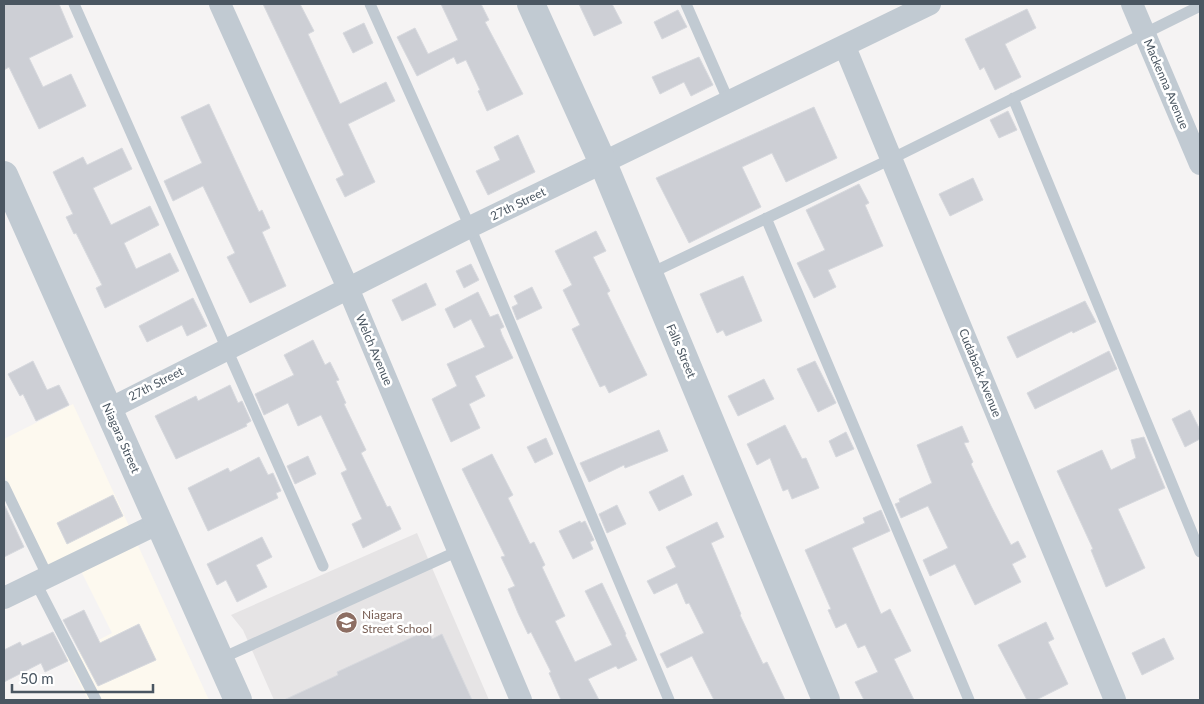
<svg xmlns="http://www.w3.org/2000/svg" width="1204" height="704" font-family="Lato,sans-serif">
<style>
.commercial{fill:#fdf9ef}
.education{fill:#e6e4e5}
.building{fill:#cdcfd5;stroke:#d7d9de}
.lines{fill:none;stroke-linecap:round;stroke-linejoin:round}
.service{stroke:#c1cad2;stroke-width:11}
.minor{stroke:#c1cad2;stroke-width:22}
.tertiary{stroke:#c1cad2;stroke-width:28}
.labels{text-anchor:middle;stroke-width:5;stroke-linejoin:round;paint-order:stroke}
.street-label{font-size:12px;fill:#4a5661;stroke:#fff}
.education-label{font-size:12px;fill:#785e54;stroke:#fff;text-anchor:start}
</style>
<rect width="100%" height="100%" fill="#f5f3f3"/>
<path class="commercial" d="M 73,404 L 209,700 L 88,700 L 66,657 L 112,633 L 74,557 L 47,569 L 4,474 L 4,439 Z"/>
<path class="education" d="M 417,533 L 489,700 L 274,700 L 243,630 L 231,615 Z"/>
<path class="building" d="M 4,4 L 59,4 L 73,37 L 29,58 L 43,87 L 71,74 L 86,106 L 39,129 L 9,67 L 4,70 Z
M 263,4 L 300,4 L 314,31 L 308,34 L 340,104 L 386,82 L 395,101 L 348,124 L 375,182 L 345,197 L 336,179 L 344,175 Z
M 441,4 L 481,4 L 489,20 L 485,22 L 523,94 L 487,111 L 478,91 L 480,90 L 466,60 L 457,64 L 454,57 L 417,76 L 397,37 L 415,28 L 428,54 L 458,40 Z
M 579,4 L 612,4 L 622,23 L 594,36 Z
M 1027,9 L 1036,28 L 1005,44 L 1021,77 L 995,90 L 984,67 L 980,70 L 965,39 Z
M 678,10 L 687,27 L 662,39 L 654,22 Z
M 364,23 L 373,43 L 353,53 L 343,33 Z
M 699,57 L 713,85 L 691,96 L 684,82 L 660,94 L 652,77 Z
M 209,104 L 259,212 L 262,210 L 270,228 L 262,232 L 286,286 L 250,303 L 227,257 L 235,253 L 203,186 L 173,201 L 164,181 L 202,163 L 181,117 Z
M 814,107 L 837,158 L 786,182 L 772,153 L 742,167 L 761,207 L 689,243 L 656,178 Z
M 1008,111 L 1017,130 L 999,138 L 990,120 Z
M 518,135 L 535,172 L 488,195 L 476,171 L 500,160 L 494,147 Z
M 122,148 L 132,169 L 93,188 L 111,225 L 150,206 L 159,225 L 124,243 L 136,269 L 170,253 L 179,271 L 105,308 L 96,288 L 102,285 L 76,233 L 74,234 L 66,217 L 73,214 L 53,172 L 83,157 L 87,165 Z
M 973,178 L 983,200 L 950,216 L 939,194 Z
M 859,184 L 869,203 L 865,205 L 883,246 L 828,270 L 836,287 L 814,298 L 797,263 L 825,250 L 806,210 Z
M 596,231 L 606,251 L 593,257 L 610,291 L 607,293 L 647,375 L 609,393 L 605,385 L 600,387 L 572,329 L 580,325 L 563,290 L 572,285 L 555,251 Z
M 471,264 L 479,280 L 464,288 L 456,271 Z
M 743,276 L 762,321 L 726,336 L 723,330 L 717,333 L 700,294 Z
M 426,283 L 436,305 L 402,321 L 392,300 Z
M 532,287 L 542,308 L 517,320 L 512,307 L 518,304 L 514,296 Z
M 478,292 L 490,317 L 498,314 L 504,327 L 500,329 L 502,335 L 513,358 L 475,376 L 485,396 L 469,404 L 480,428 L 451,442 L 432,399 L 457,386 L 447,364 L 485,347 L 471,319 L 454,328 L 445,309 Z
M 193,298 L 207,326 L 187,336 L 182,325 L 147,342 L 139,326 Z
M 1085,301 L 1096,322 L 1073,333 L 1072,331 L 1017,358 L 1007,337 Z
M 313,340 L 325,365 L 330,362 L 339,380 L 336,381 L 346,403 L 344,404 L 366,450 L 361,453 L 387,507 L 390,506 L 401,529 L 363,548 L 352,524 L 362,519 L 341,473 L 347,470 L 321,415 L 298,426 L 288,403 L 264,415 L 255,394 L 294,375 L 284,355 Z
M 1109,351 L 1117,369 L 1035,409 L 1027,393 Z
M 33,361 L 47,390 L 59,385 L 69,405 L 36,421 L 23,394 L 20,396 L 8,374 Z
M 815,361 L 836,403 L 818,412 L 797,369 Z
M 764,379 L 774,399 L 738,416 L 728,396 Z
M 230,385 L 238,403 L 242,401 L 251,421 L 246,424 L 247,426 L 176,459 L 155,416 L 196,396 L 198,401 Z
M 1190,410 L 1200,430 L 1200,439 L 1185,447 L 1172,419 Z
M 785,425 L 802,459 L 806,458 L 819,488 L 792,499 L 788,489 L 783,491 L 770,458 L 757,465 L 747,444 Z
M 962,426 L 969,442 L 964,443 L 973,462 L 971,464 L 991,506 L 1011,545 L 1018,541 L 1026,557 L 1012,564 L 1021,582 L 975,605 L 955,564 L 930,576 L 923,560 L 948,548 L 928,506 L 901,518 L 895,504 L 900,502 L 899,499 L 932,483 L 917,445 Z
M 659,430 L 668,451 L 625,468 L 624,465 L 589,482 L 580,463 Z
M 846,432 L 854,449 L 836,457 L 829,441 Z
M 1144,437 L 1165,488 L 1118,509 L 1145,568 L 1106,587 L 1091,550 L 1093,549 L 1057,471 L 1102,450 L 1111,470 L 1136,458 L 1131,440 Z
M 546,438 L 553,454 L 535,463 L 527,447 Z
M 492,454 L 513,495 L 508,498 L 530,544 L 534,542 L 545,565 L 542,567 L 565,616 L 555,621 L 575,662 L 612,645 L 585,591 L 602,583 L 626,634 L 625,635 L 637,660 L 618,669 L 616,666 L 588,679 L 599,700 L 561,700 L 549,673 L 551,672 L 531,632 L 528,634 L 518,613 L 508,589 L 515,586 L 501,557 L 505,556 L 462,469 Z
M 308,456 L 316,474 L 295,484 L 287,466 Z
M 259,457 L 268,475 L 273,473 L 281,491 L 276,493 L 278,498 L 208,531 L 188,488 L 228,468 L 230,472 Z
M 683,475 L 692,495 L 659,511 L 649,492 Z
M 113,495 L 123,516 L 67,544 L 57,523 Z
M 4,504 L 24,547 L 4,557 Z
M 617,505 L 626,524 L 607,533 L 599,514 Z
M 881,510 L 890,531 L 852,548 L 881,614 L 890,609 L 911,651 L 894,659 L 914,700 L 864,700 L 855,682 L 878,672 L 865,645 L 858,648 L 846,623 L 836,628 L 828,610 L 831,609 L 805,550 L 865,523 L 863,518 Z
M 580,521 L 581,523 L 585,521 L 594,540 L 590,542 L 593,549 L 573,559 L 559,531 Z
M 717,522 L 724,537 L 711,543 L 741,614 L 740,615 L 763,664 L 767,662 L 785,700 L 714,700 L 692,656 L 667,668 L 660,654 L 704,633 L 689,603 L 686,604 L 677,583 L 654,594 L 647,581 L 676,567 L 666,547 Z
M 262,537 L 272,557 L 256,565 L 267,587 L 237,602 L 226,580 L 217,585 L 207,564 Z
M 84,610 L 100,643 L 139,624 L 156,660 L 98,686 L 63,620 Z
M 1046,622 L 1054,639 L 1048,642 L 1068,684 L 1036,700 L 1027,700 L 998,645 Z
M 428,630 L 432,639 L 442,634 L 472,700 L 284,700 L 338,675 L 337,672 Z
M 53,632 L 68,661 L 45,672 L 41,663 L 4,682 L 4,650 L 20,642 L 22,646 Z
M 1164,638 L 1174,659 L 1142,675 L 1132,653 Z"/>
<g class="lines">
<path class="service" d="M 74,4 L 323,566
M 370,4 L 470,227 L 669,700
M 686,4 L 729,102
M 1013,98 L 1200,552
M 766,218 L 969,700
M 649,274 L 891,159 L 1200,6
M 4,486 L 48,577
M 36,583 L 96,700
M 220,659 L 458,551"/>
<path class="minor" d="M 220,4 L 348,288 L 521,700
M 1132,4 L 1200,164
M 845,47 L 1115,700
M 109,409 L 470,227 L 930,4
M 4,598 L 159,523"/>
<path class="tertiary" d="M 531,4 L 603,163 L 826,700
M 4,175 L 238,700"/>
</g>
<defs>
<symbol id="school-disc" viewBox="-11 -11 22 22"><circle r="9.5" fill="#8d6e63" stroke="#fff"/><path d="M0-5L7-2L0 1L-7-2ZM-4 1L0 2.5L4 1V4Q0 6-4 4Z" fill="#fff"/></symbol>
</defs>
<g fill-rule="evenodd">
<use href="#school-disc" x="334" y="610" width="25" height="25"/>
</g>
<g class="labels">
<g class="street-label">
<text transform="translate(1166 84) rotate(67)" y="4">Mackenna Avenue</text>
<text transform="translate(518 204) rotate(-26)" y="4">27th Street</text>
<text transform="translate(374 350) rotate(67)" y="4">Welch Avenue</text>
<text transform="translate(681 351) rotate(67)" y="4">Falls Street</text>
<text transform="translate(980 373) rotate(68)" y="4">Cudaback Avenue</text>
<text transform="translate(156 384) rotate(-27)" y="4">27th Street</text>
<text transform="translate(121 438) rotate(66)" y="4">Niagara Street</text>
</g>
<g class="education-label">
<text x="362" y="619">Niagara<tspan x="362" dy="14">Street School</tspan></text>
</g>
</g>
<rect width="1204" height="704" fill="none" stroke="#4a5661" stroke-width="10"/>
<path d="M12 684v8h141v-8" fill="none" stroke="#4a5661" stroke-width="2.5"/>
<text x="20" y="684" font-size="15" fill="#4a5661" stroke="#ffffff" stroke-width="4" paint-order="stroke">50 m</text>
</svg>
